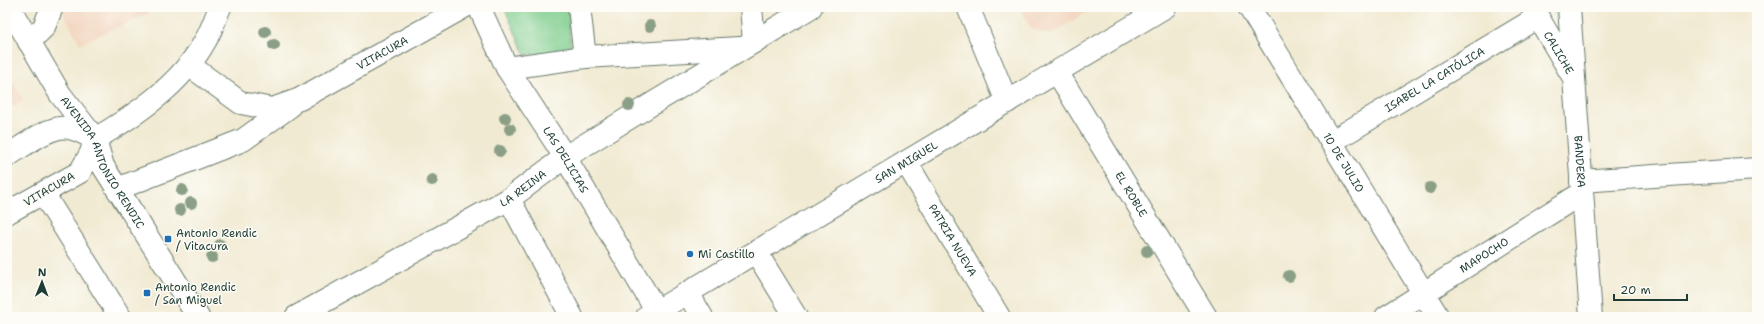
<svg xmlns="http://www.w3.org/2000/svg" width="1764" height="324" font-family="'Shantell Sans',sans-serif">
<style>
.built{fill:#f2d5be}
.green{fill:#7fce8e;stroke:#4f8661}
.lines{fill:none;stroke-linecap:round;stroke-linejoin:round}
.minor-casing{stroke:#687a6b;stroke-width:24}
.major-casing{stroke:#687a6b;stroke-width:24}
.minor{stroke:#fff;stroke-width:22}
.major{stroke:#fff;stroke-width:22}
.tree{fill:#8b9f87}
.poi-dot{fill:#1f6fb2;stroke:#fdfcf7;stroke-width:1.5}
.labels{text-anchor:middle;stroke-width:3;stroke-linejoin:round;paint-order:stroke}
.street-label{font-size:11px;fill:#1f3d34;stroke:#fdfcf7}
.poi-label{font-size:11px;fill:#1f3d34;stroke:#fdfcf7;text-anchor:start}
</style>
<rect width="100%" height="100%" fill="#fdfcf7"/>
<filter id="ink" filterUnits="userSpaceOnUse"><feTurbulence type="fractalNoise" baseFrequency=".025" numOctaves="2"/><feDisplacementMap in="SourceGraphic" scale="8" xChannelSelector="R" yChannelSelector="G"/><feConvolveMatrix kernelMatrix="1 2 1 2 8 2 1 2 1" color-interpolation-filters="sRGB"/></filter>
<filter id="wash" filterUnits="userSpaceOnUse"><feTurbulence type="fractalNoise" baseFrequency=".012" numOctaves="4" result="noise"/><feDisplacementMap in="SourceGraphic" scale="16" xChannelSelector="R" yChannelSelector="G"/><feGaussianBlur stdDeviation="0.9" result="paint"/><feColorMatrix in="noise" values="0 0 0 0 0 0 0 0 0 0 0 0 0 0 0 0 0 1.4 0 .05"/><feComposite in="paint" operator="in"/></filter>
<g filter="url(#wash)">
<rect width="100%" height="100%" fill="#f1ead2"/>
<path class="built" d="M 60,7 L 150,7 L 147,14 L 80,44 Z
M 1019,7 L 1095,7 L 1052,34 L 1032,30 Z
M 7,73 L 24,101 L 7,111 Z"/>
<path class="green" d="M 504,7 L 568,7 L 571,50 L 525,55 Z
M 1549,7 L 1557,7 L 1558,22 Z"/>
</g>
<g filter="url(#ink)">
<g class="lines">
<defs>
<g id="minor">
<path id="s1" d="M 479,7 L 507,68 L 565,157 L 657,312"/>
<path d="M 579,7 L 585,57"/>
<path d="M 751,7 L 754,42"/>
<path d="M 968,7 L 1007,102"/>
<path id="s2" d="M 1249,7 L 1438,317"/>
<path id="s3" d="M 1532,7 L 1572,75"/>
<path id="s4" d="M 1569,7 L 1591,317"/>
<path d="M 29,42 L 44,27 L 52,7"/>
<path id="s5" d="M 189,65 L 241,103 L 272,109 L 300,99 L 464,7"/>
<path d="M 507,68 L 585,57 L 739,48"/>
<path id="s6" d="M 1057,72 L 1206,317"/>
<path id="s7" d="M 1331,142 L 1538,17"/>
<path d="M 7,156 C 22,147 51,124 69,128 C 77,129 87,135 95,139 L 91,153 L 80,172 L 7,213"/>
<path id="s8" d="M 906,162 L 999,317"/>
<path d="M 1581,181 L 1757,169"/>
<path d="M 117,189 L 243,140 L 289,107"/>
<path d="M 41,195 L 46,198 L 120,317"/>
<path d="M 509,199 L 572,317"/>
<path d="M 756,252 L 796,317"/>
<path d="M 688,293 L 702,317"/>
<path id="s9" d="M 296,317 L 509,199 L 565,157 L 811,7"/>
<path id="s10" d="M 647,317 L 1165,7"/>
<path id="s11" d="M 1386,317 L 1582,193"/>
</g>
<g id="major">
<path id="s12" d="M 9,7 L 60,94 L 95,139 L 103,166 L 198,317"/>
<path d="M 95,139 C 136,115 180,85 204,43 C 211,32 215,19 220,7"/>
</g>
</defs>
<use href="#minor" class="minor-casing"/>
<use href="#major" class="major-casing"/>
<use href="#minor" class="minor"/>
<use href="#major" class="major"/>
</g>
<g class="tree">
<circle cx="650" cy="26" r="6"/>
<circle cx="265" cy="32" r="6"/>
<circle cx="274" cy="45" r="6"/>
<circle cx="629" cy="105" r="6"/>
<circle cx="505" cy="118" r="6"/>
<circle cx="510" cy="129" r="6"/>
<circle cx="500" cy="151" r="6"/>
<circle cx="432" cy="180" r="6"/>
<circle cx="1430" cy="188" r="6"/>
<circle cx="182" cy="190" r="6"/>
<circle cx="191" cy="203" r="6"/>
<circle cx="180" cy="210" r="6"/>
<circle cx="220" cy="245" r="6"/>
<circle cx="1147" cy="251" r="6"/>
<circle cx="212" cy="257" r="6"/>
<circle cx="1289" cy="276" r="6"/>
</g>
</g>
<g class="poi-dot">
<rect x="164" y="235" width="8" height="8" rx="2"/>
<circle cx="690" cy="254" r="4"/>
<rect x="143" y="289" width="8" height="8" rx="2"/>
</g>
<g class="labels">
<g class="street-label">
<text dy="4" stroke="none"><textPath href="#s5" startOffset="220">VITACURA</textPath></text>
<text dy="4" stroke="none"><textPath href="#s3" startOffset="53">CALICHE</textPath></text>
<text dy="4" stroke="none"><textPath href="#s7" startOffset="121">ISABEL LA CATÓLICA</textPath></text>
<text dy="4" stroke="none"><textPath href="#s1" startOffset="176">LAS DELICIAS</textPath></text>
<text dy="4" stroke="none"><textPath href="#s10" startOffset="302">SAN MIGUEL</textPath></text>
<text dy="4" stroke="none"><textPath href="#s2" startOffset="182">10 DE JULIO</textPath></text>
<text dy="4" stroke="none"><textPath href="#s4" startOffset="155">BANDERA</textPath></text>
<text dy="4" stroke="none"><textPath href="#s12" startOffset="182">AVENIDA ANTONIO RENDIC</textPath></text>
<text dy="4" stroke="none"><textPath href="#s9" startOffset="261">LA REINA</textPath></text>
<text transform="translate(49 189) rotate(-30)" y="4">VITACURA</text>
<text dy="4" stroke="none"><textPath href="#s6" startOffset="143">EL ROBLE</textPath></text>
<text dy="4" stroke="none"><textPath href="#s8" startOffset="91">PATRIA NUEVA</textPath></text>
<text dy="4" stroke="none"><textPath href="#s11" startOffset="116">MAPOCHO</textPath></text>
</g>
<g class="poi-label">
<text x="176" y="237">Antonio Rendic<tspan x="176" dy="13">/ Vitacura</tspan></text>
<text x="698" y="258">Mi Castillo</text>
<text x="155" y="291">Antonio Rendic<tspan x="155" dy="13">/ San Miguel</tspan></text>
</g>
</g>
<rect width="1764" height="324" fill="none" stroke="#fdfcf7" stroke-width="24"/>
<g transform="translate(42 282) rotate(1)" stroke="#fdfcf7" stroke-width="3" paint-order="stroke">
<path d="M0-3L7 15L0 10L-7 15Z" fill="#1f3d34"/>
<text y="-6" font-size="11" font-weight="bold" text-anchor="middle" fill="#1f3d34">N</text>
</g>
<path d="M1614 294v6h73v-6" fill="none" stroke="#1f3d34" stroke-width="2"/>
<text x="1620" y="294" font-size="12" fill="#1f3d34" stroke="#fdfcf7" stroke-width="3" paint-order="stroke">20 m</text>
</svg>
